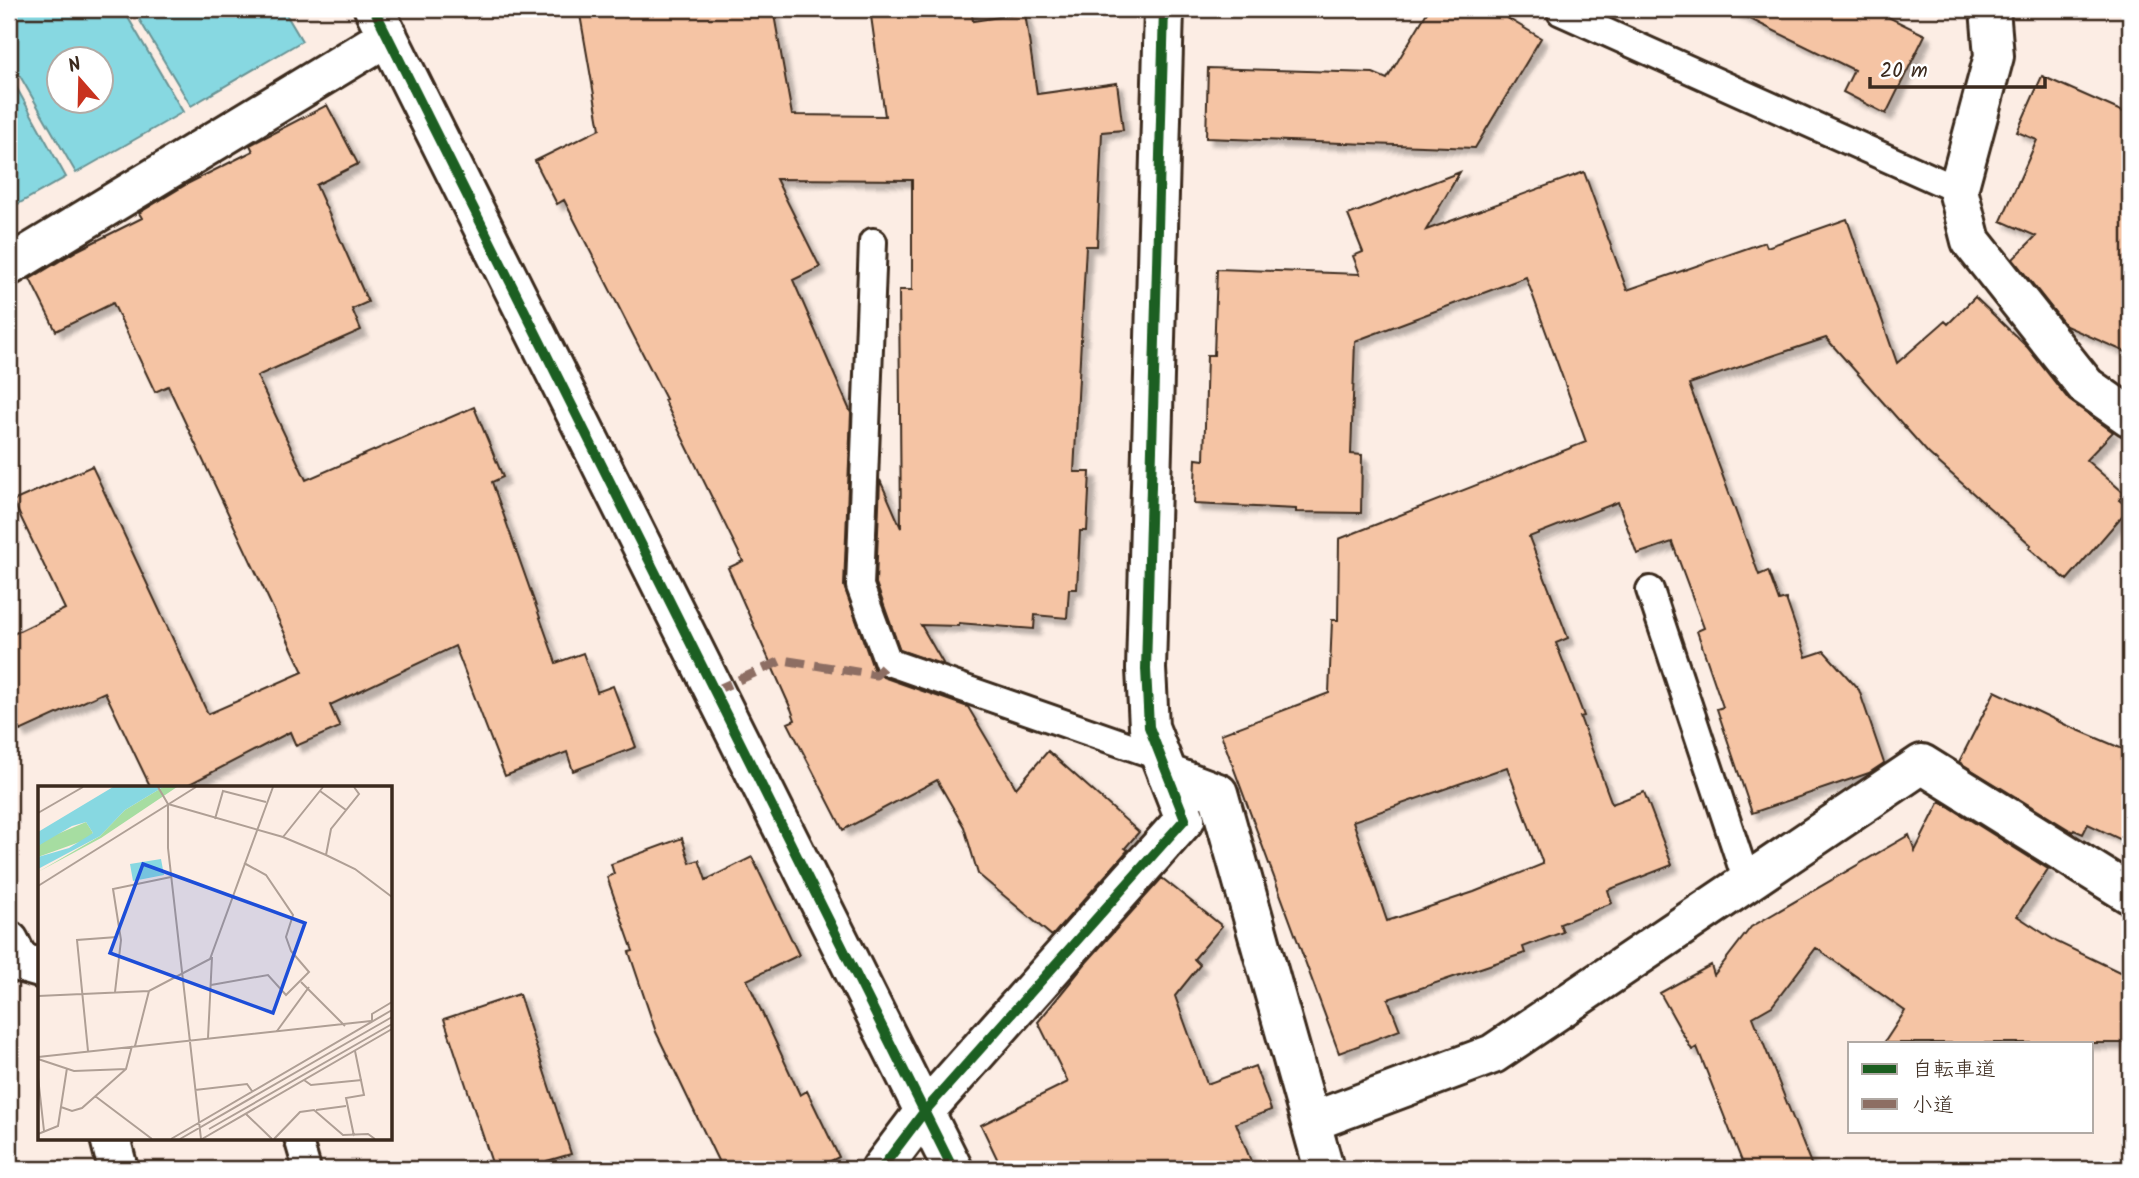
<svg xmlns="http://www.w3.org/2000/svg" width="2139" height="1178" font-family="Kalam,'Klee One',sans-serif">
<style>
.water{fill:#87d8e1;stroke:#699293;stroke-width:2;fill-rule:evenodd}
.building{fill:#f5c4a4;stroke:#3b2a1e;stroke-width:2;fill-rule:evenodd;filter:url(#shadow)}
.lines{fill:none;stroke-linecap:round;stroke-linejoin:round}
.service-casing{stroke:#3b2a1e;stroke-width:32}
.minor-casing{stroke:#3b2a1e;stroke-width:44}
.service{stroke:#fff;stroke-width:26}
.minor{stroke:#fff;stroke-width:38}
.quiet{stroke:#8d6e63;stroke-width:9;stroke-dasharray:18 9;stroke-linecap:butt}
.cycleway-casing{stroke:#fff;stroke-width:15}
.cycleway{stroke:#1b5e20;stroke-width:10}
.inset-road{fill:none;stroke:#af9f95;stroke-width:2}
.view{fill:#1d4ed8;fill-opacity:0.15;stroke:#1d4ed8;stroke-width:3.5}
.inset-edge{fill:none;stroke:#3b2a1e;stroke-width:3.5}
</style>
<defs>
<filter id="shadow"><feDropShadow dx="6" dy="6" stdDeviation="2" flood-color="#0004"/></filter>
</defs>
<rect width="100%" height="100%" fill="#fcede4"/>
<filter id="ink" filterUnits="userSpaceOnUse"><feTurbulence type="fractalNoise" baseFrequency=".0143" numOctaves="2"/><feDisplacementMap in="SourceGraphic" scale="14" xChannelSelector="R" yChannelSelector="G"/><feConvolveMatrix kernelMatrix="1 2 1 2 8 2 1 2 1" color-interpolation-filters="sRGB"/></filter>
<g filter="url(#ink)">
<path class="water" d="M 9,9 L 123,9 L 183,112 L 76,173 L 9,57 ZM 60,60 L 102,60 L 102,102 L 60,102 Z
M 133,9 L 283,9 L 302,41 L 191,106 Z
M 9,74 L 66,177 L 9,209 Z"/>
<path class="building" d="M 579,9 L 773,9 L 792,115 L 885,116 L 870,9 L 971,9 L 973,21 L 1025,13 L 1037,94 L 1117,83 L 1123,130 L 1102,132 L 1097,246 L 1086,246 L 1074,472 L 1090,472 L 1087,531 L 1080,531 L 1077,589 L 1069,589 L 1067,618 L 1035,615 L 1034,629 L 959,623 L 959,626 L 921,625 L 944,665 L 900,650 L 876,583 L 880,480 L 901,528 L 899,290 L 912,290 L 912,180 L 776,179 L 820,267 L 793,280 L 851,413 L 844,586 L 873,668 L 883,677 L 968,707 L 1016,788 L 1048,751 L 1139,832 L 1125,848 L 1128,850 L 1052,936 L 978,874 L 964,827 L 937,780 L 843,830 L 788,723 L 795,720 L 791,709 L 728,568 L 743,561 L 664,400 L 666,399 L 564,200 L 557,204 L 535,161 L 600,129 Z
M 1429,9 L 1492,9 L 1541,38 L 1475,148 L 1206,138 L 1208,68 L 1373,73 L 1387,79 Z
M 1730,9 L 1872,9 L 1925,35 L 1886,114 L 1843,92 L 1854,70 Z
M 2042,76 L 2130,115 L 2130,354 L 2066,326 L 2013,259 L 2036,236 L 2001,221 L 2037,140 L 2017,132 Z
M 327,105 L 358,164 L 316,185 L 368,302 L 352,309 L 361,330 L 257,376 L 306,480 L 474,407 L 503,477 L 492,482 L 556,663 L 583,653 L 597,692 L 613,686 L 636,747 L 573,771 L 567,752 L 505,776 L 455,646 L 330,705 L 340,727 L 296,746 L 290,732 L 182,788 L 151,788 L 105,692 L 20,731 L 9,706 L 9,636 L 65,609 L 13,501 L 92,466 L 208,714 L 303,672 L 168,386 L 155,392 L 113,303 L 56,331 L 30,279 L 78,250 L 142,218 L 139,213 L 187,184 L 253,151 L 250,145 Z
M 1460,172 L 1426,230 L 1584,172 L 1627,290 L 1765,242 L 1767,247 L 1847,219 L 1897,363 L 1945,321 L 1948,324 L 1975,297 L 2027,347 L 2069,400 L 2113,432 L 2086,460 L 2124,493 L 2119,500 L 2129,508 L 2067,580 L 2029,548 L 2031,545 L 1928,453 L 1826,338 L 1689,384 L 1759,575 L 1768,571 L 1779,601 L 1786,599 L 1806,657 L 1824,651 L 1859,690 L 1884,763 L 1869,773 L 1752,813 L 1717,709 L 1723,707 L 1697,631 L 1704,628 L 1672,542 L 1637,554 L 1618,502 L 1529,537 L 1568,638 L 1556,643 L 1584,716 L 1580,717 L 1612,804 L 1644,792 L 1672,865 L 1608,890 L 1612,903 L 1560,924 L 1563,932 L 1523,947 L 1525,953 L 1388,999 L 1400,1030 L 1339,1053 L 1221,734 L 1329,693 L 1332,620 L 1338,620 L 1339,539 L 1586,442 L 1526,277 L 1355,341 L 1351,454 L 1362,455 L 1361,513 L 1296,512 L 1296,509 L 1194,504 L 1196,459 L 1204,460 L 1207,355 L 1214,355 L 1217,269 L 1360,274 L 1353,256 L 1363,252 L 1348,215 ZM 1507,767 L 1543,864 L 1474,892 L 1387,921 L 1353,821 Z
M 1995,691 L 2066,725 L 2130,752 L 2130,844 L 2088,824 L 2083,834 L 2074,830 L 2073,832 L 1959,762 Z
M 1940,801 L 2048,869 L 2017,916 L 2057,942 L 2130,977 L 2130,1043 L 1884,1043 L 1905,1011 L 1816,948 L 1772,1006 L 1753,1017 L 1813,1169 L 1745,1169 L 1697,1047 L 1692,1050 L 1660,993 L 1711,965 L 1714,975 L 1751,927 L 1909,835 L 1915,851 Z
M 682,838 L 690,863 L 699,860 L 706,880 L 752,857 L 799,955 L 747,980 L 800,1095 L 807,1091 L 839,1157 L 814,1169 L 722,1169 L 656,1032 L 629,952 L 633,951 L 607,877 L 614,874 L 611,864 Z
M 1162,878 L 1222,926 L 1194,959 L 1200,965 L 1175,996 L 1207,1084 L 1255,1066 L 1271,1110 L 1236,1123 L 1254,1169 L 1002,1169 L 981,1125 L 1068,1082 L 1038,1022 L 1085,964 Z
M 519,994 L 571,1154 L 547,1161 L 550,1169 L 494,1169 L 444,1019 Z"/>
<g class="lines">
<defs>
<path id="service" d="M 1561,12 L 1958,190
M 873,242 L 860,586 L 888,662 L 1161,757
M 1650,590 L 1747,882
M 298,1138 L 307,1169"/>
<path id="minor" d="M 374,9 L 953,1169
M 1990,9 L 1994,56 L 1958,190 L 1971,241 L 2086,386 L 2130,417
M 9,266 L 388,36
M 1167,774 L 1218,793 L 1324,1169
M 9,941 L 19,962 L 40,968
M 1311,1122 L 1493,1054 L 1922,764 L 2130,894
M 110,1138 L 118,1169
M 881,1169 L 924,1112 L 1185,819 L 1149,727 L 1146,669 L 1164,9"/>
</defs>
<use href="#service" class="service-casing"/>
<use href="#minor" class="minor-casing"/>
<use href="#service" class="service"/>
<use href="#minor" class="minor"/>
<path class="quiet" d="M 714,691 L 783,660 L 876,675 L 888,662"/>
<defs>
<path id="cycleway" d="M 374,9 L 953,1169
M 881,1169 L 924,1112 L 1185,819 L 1149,727 L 1146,669 L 1164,9"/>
</defs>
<use href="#cycleway" class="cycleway-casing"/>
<use href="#cycleway" class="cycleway"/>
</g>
</g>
<g transform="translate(38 786)">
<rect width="354" height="354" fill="#fcede4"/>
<path d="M 125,1 L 139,1 L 63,52 L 0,86 L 62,50 L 87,24 ZM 48,36 L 55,47 L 50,53 L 0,71 L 0,60 L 10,52 Z" fill="#a6dda1"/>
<path d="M 75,1 L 125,1 L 87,24 L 62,50 L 0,83 L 0,71 L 31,62 L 55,47 L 48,36 L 34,40 L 0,60 L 0,46 ZM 123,73 L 126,89 L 95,95 L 92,78 Z" fill="#87d8e1"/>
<path class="inset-road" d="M 120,1 L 130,18 L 130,62 L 163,353M 282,5 L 308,24M 130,18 L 245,51 L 288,69 L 317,83 L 354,111M 0,27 L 45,1M 177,33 L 185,5 L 228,16M 245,51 L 285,1M 288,69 L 293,43 L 321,8 L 316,1M 0,100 L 158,1M 263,196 L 307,240M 173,199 L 230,189 L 248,209 L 271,186 L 253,165 L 248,151 L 255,129 L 228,89 L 206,77M 77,206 L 83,154 L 75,103 L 133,91M 0,210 L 111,205 L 172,173 L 235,1M 334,235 L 334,228 L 354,216M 239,245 L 271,201M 170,252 L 174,171M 97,260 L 111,205M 50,265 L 39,154 L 79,151M 0,271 L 333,235M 0,273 L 36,285 L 88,283M 0,291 L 6,345M 266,294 L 273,299 L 324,294M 157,304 L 209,298 L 214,305M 57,310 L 114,353M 23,321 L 34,325 L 44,322 L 88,283 L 94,260M 278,324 L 308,320M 208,328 L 234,353M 171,343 L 354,238M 0,348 L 20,340 L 29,282M 316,350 L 308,312 L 326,309 L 317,265M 133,353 L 354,224M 142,353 L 354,231M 164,353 L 354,243M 236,353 L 262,326 L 276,324 L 305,349 L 330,348 L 337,353"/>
<path class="view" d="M 105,78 L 267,137 L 235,227 L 72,167 Z"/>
<rect width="354" height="354" class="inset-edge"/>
</g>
<rect width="2139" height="1178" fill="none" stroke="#fff" stroke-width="35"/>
<rect x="18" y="18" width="2104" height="1143" fill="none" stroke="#3b2a1e" stroke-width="2.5" filter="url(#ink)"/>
<rect x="1848" y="1042" width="245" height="91" fill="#ffffff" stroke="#b1aaa5" stroke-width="2"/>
<rect x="1862" y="1064" width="35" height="10" fill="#1b5e20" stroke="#b1aaa5" stroke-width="2"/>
<text x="1912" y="1076" font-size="21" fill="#3b2a1e">自転車道</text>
<rect x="1862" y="1099" width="35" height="10" fill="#8d6e63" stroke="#b1aaa5" stroke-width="2"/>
<text x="1912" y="1112" font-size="21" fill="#3b2a1e">小道</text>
<g transform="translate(80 80) rotate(340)"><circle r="33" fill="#ffffff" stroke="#b1aaa5" stroke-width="2"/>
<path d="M0-5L12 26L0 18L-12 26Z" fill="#c8321e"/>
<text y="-10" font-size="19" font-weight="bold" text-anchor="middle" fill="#3b2a1e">N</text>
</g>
<path d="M1870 77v10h175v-10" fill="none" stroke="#3b2a1e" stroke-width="3.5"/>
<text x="1880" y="77" font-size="21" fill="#3b2a1e" stroke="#ffffff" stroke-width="5" paint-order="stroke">20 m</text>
</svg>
